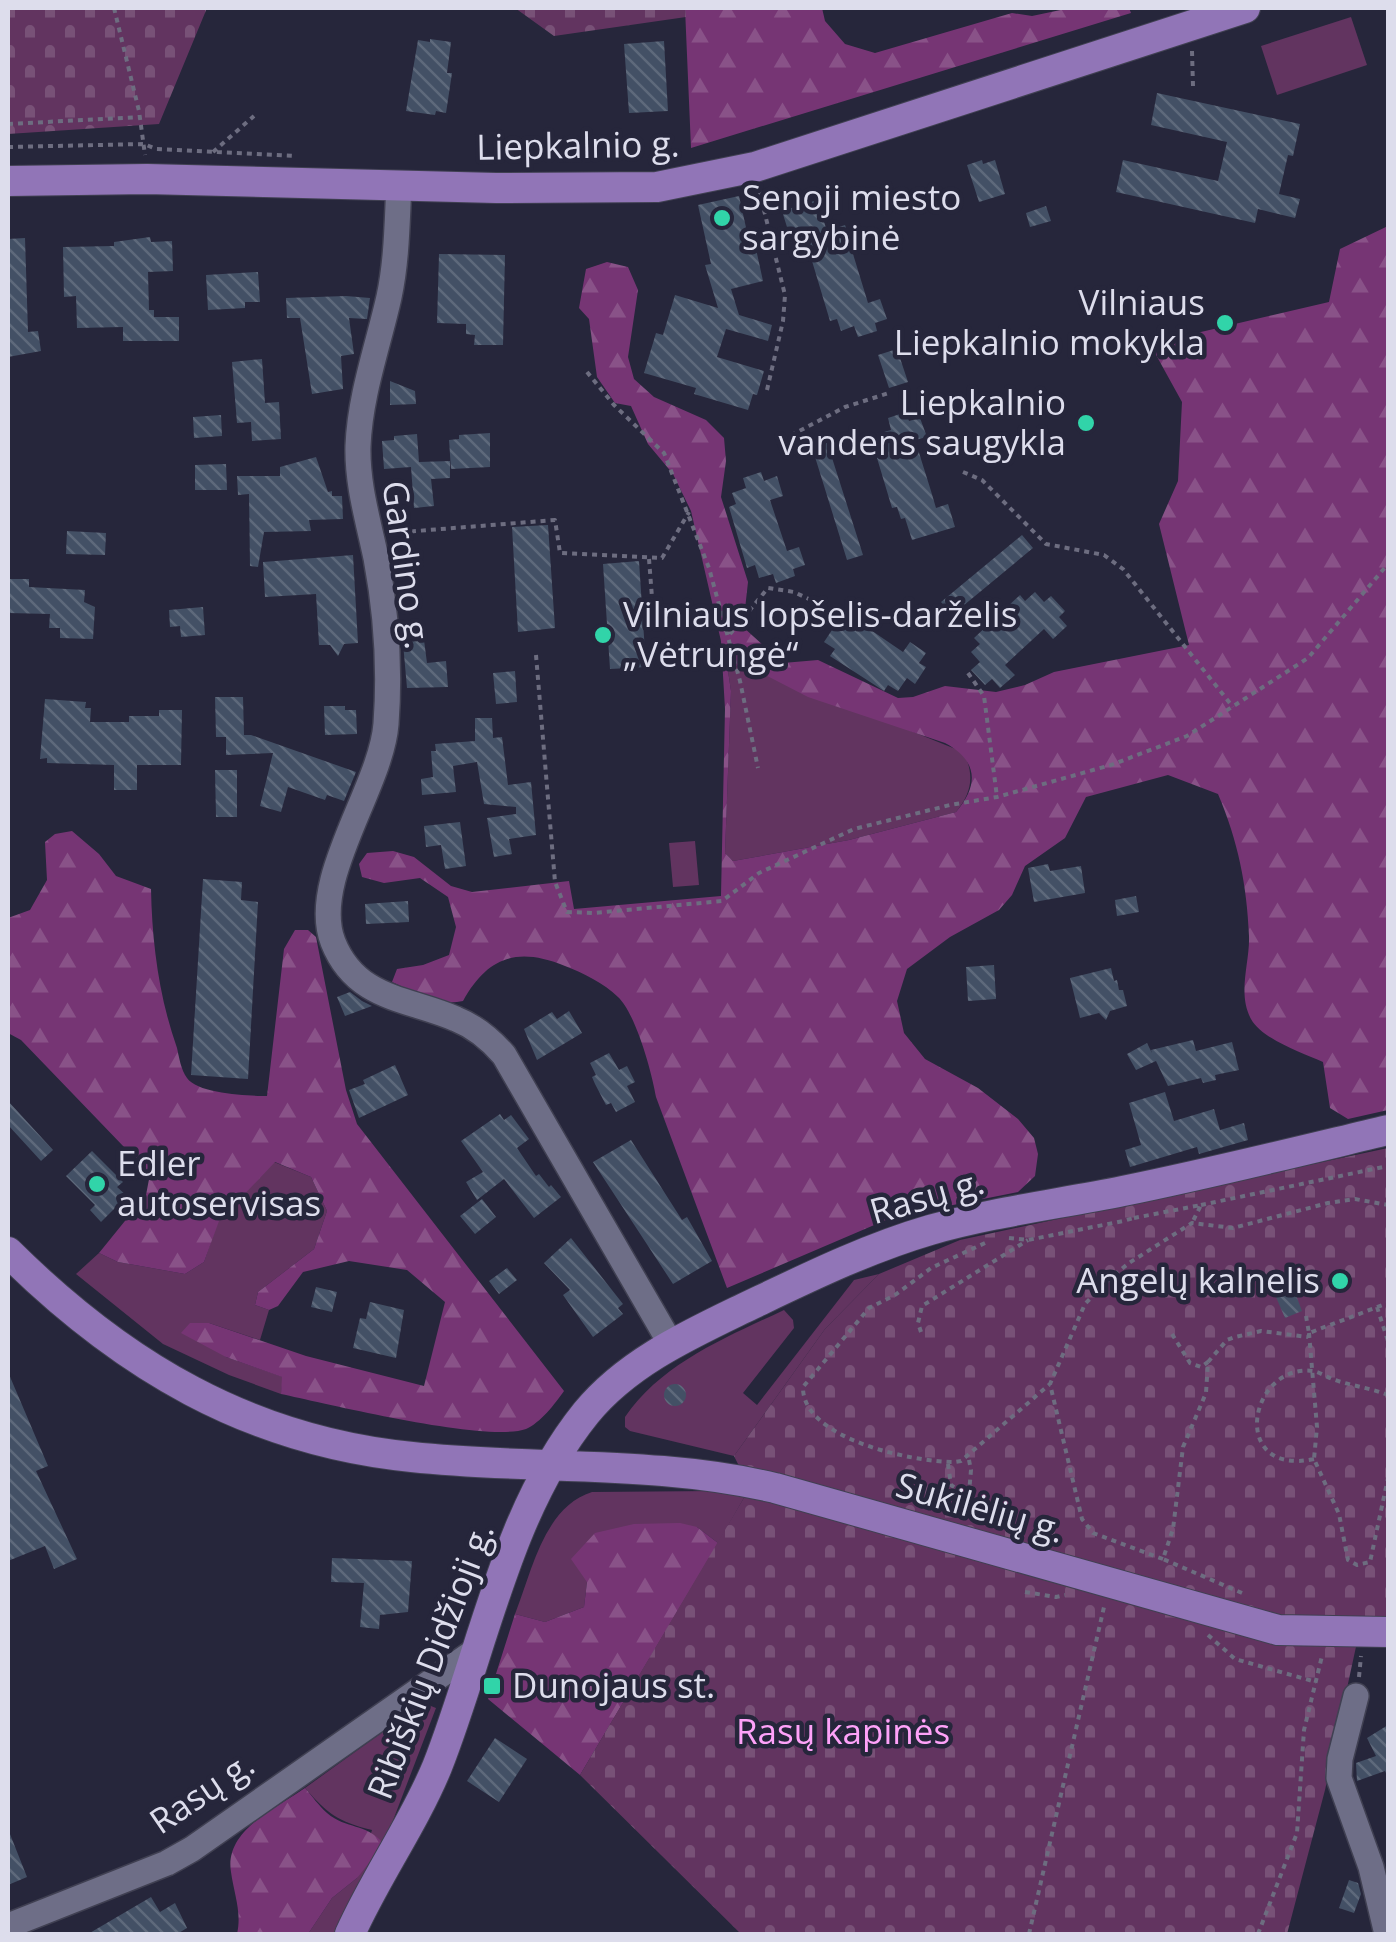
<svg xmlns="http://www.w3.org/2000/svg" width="1396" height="1942" font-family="'Open Sans',sans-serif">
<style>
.green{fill:#623460}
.forest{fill:url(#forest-firs);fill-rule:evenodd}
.cemetery{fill:url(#cemetery-stones)}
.building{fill:url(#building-back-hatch)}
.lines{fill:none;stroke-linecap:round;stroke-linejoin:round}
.minor-casing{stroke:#404052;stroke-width:28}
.major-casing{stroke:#404052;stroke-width:32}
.path{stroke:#6d6d80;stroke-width:4;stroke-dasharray:5 5;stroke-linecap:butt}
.minor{stroke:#6e6e87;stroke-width:25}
.major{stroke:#9175b7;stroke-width:30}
.poi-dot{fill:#31d4a9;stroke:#26263b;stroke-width:4}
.labels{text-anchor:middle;stroke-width:9;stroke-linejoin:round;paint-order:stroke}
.street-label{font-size:35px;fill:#ddddec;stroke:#26263b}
.poi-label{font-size:35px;fill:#ddddec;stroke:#26263b;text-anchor:start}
.park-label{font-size:35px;fill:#fea2f9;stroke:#26263b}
</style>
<defs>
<pattern id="forest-firs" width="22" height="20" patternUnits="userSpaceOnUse" patternTransform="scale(2.5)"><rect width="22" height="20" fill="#763574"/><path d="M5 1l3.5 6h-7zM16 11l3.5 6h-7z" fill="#895288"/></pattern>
<pattern id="cemetery-stones" width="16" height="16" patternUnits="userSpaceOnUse" patternTransform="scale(2.5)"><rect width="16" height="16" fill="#623460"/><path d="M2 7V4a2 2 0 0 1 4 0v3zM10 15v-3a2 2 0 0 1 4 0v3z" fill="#785177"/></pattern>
<pattern id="building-back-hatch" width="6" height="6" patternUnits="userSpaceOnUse" patternTransform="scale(2.5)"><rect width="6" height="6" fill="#435065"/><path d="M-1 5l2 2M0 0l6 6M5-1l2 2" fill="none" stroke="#5e697b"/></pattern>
</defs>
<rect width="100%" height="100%" fill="#26263b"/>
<path class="green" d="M 1351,17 L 1367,65 L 1277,95 L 1261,46 Z
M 742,663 L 963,752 C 975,774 972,793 956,812 L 849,840 L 733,861 L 725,853 L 731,691 L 728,671 Z
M 695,841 L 699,885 L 673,887 L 669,843 Z
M 274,1162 L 311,1177 L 327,1211 L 314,1249 L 258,1292 L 255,1305 L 269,1310 L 260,1340 L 209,1323 L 226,1357 L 283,1377 L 281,1394 L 229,1375 L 163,1344 L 76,1274 L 99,1253 L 118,1262 L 185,1274 L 204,1262 L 218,1221 Z
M 879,1274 L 825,1329 L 734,1456 L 630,1431 L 625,1427 L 625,1417 C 662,1363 727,1337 784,1310 L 793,1320 L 794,1328 L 743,1393 L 757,1405 L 854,1280 Z
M 714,1491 L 745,1496 L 718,1543 L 697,1527 L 587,1582 L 584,1607 L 545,1622 L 515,1614 C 532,1571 544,1507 592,1492 Z
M 426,1704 L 436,1708 L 384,1844 L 338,1934 L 308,1934 L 332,1898 L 357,1878 L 372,1830 C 338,1822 327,1813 305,1788 L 420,1705 Z"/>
<path class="forest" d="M 685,8 L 822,8 L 825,21 L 845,44 L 875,53 L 1012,13 L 1032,16 L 1070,8 L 1129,8 L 1131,13 L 691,148 Z
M 1388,226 L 1388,1110 L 1348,1119 L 1330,1108 L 1323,1062 C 1302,1053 1262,1039 1251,1019 C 1237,993 1250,963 1249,936 C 1247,885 1238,841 1218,794 L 1168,775 L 1086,797 L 1065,838 L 1025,866 L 1012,895 L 999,910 L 950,937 L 907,969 L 897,1001 L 904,1033 L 925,1059 L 978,1088 L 1018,1119 L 1034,1138 L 1038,1154 L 1035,1176 L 1018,1192 L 893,1217 L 727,1288 L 656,1097 C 652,1073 636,1014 618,997 C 604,983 583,973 565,966 C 518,947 488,956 463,1001 C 437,1007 415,992 392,982 L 397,969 L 423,965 L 449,955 L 456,927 L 448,897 L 420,878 L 384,883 L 362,877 L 359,864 L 367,853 L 393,851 L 414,857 L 451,886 L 472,892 L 569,881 L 574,909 L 721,896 L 725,709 L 721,641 L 691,511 L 673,474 L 648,444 L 631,406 L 615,403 L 597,377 L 589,319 L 579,308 L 586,269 L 607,262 L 628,267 L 638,290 L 628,357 L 634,379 L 654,397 L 706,420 L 724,438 L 726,461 L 721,497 L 748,582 L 743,627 L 783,663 L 818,660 L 898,698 L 913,697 L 945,686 L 996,692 L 1025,685 L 1054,672 L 1189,645 L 1159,524 L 1178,481 L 1182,402 L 1150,344 L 1329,302 L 1340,249 ZM 742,663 L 808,697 L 945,743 C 977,760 980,784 956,812 L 849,840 L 733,861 L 725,853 L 731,691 L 728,671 Z
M 72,831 L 99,854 L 116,876 L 151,889 C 152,943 159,997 177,1048 C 179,1057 181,1070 187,1078 C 198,1094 249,1096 267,1096 L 284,949 L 295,930 L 308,930 L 316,937 L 346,1090 L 357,1124 L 564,1391 C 555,1404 540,1423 526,1429 C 487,1443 328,1404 281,1394 L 282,1377 L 226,1357 L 181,1333 L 190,1323 L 209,1323 L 306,1356 L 424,1386 L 445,1302 L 407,1270 L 349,1261 L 303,1272 L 278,1306 L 269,1310 L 255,1305 L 258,1292 L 314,1249 L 327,1211 L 311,1177 L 275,1162 L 219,1221 L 204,1262 L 185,1274 L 118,1262 L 99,1253 L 146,1195 L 150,1174 L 21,1040 L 8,1033 L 8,918 L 30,910 L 47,880 L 45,842 L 55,834 Z
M 680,1523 L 697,1527 L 718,1543 L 580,1775 L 488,1699 L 515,1614 L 545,1622 L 584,1607 L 587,1582 L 571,1559 L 595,1533 L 634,1524 Z
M 305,1788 C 312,1796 319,1806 327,1813 C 347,1830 365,1822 384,1844 L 357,1878 L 332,1898 L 308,1934 L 237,1934 C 242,1912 234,1894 231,1872 C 224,1830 277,1808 305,1788 Z"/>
<path class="cemetery" d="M 8,8 L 207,8 L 159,124 L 8,134 Z
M 515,8 L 685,8 L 686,17 L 554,36 Z
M 1388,1148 L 1388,1616 L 1303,1620 L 1273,1618 L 739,1466 L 734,1456 L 825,1329 L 879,1274 L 960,1240 Z
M 745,1496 L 1357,1642 L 1325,1790 L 1287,1934 L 741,1934 L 580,1775 Z"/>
<path class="building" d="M 430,39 L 451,42 L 447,73 L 452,73 L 446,113 L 436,111 L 435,115 L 406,111 L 418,40 L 430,42 Z
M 664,41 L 668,111 L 629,113 L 624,44 Z
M 1157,93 L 1300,124 L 1293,156 L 1288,155 L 1279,194 L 1300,199 L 1295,218 L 1258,209 L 1255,223 L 1116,192 L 1123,160 L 1218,181 L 1227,142 L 1151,125 Z
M 982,160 L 983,164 L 995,160 L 1005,194 L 979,202 L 967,165 Z
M 739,196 L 751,250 L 756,249 L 763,281 L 731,289 L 739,315 L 772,325 L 768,341 L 726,329 L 717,357 L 764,371 L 757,395 L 753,394 L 748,410 L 694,394 L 696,388 L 644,373 L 656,333 L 663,335 L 675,295 L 718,308 L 705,265 L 711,264 L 698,205 Z
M 817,200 L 827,231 L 845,225 L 848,233 L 859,229 L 866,250 L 853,254 L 868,303 L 880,299 L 887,319 L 875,323 L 877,331 L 858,337 L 854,326 L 841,331 L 837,319 L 830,321 L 809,251 L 796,256 L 782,211 Z
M 1046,206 L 1051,221 L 1030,227 L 1026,213 Z
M 150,237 L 151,242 L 172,241 L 173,271 L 148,272 L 149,310 L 154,310 L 154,317 L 179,317 L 179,341 L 123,341 L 123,327 L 77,328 L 76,296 L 64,297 L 63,247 L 114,246 L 114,242 Z
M 25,238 L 28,332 L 38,331 L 41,351 L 8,357 L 8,239 Z
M 439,254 L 505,255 L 503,345 L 474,345 L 475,335 L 466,334 L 466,324 L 437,323 Z
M 258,272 L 260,302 L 245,302 L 245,308 L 208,310 L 206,275 Z
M 346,296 L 370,298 L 367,319 L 349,318 L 354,354 L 341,356 L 343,389 L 312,394 L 300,318 L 287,318 L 286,298 Z
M 897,349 L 908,382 L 889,388 L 878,355 Z
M 262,359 L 265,403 L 279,402 L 281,439 L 252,441 L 251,422 L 237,423 L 232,362 Z
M 390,381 L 415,391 L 416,404 L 390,405 Z
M 906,412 L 909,421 L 920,418 L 927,437 L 915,440 L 931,491 L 936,508 L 948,504 L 955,527 L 912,540 L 905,518 L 901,519 L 897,507 L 892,508 L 874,448 L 881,446 L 877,434 L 891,430 L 888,418 Z
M 221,415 L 222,436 L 194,438 L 193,417 Z
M 490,433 L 490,467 L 451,469 L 449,440 L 459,439 L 459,435 Z
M 417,434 L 419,462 L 450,461 L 450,478 L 431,479 L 434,506 L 414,508 L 411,467 L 384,469 L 382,441 L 394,440 L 394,436 Z
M 826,439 L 863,555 L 847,560 L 811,444 Z
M 316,457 L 328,492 L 332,491 L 332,496 L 342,496 L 343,519 L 309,520 L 311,531 L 264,532 L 258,567 L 250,566 L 249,494 L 238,495 L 237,476 L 280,476 L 280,467 Z
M 226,464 L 227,490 L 195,490 L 195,465 Z
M 761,472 L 764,481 L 777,476 L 783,496 L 770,500 L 787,551 L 799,547 L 805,565 L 793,569 L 795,576 L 776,583 L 773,574 L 759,578 L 755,565 L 747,568 L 729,507 L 736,504 L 732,493 L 746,488 L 743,478 Z
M 548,525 L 555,628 L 518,632 L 512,527 Z
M 67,531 L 106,533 L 105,555 L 66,554 Z
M 1022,535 L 1033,548 L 952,615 L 941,602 Z
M 353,555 L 358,643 L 344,644 L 338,656 L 330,645 L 319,645 L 316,594 L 265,597 L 263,562 Z
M 639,561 L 646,667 L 610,669 L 603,564 Z
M 8,579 L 29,579 L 29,587 L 85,590 L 84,602 L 95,607 L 93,639 L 60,638 L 60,628 L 49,628 L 50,614 L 8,613 Z
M 1035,592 L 1044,602 L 1051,596 L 1065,611 L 1059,617 L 1067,626 L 1053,639 L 1044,629 L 1005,665 L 1015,675 L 1000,688 L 992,679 L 985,685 L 971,670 L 980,662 L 971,652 L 980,644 L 974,638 L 1020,595 L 1025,601 Z
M 849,602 L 865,612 L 859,622 L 903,652 L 910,642 L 926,653 L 919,663 L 926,667 L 915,684 L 907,678 L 898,691 L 888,685 L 884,691 L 830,656 L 835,649 L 824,642 L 832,630 L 823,624 L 835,607 L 842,612 Z
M 203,607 L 205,635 L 181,637 L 180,626 L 170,627 L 169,610 Z
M 424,640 L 427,663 L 446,661 L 448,687 L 407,688 L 403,643 Z
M 515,671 L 517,702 L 496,704 L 493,673 Z
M 215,697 L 243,697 L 244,735 L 251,735 L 356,772 L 344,801 L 327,795 L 325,800 L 288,787 L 281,812 L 260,806 L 273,753 L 226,755 L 226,737 L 216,737 Z
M 45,699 L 86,702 L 85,708 L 91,708 L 90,722 L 129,722 L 129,716 L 159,716 L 159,710 L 182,710 L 181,765 L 137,765 L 137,790 L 114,790 L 114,765 L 47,763 L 47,758 L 40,759 Z
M 324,706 L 345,706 L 345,710 L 356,710 L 357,734 L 325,735 Z
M 475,718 L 492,718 L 493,738 L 502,737 L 508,785 L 531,782 L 536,835 L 509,839 L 512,854 L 494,857 L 487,818 L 516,814 L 516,807 L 484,804 L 477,762 L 453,766 L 456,792 L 422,795 L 421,779 L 433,777 L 431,751 L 436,751 L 435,744 L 475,741 Z
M 215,770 L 237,770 L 237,817 L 216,817 Z
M 460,822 L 466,866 L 445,869 L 441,845 L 426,847 L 424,826 Z
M 1048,864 L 1050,871 L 1081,866 L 1085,893 L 1034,902 L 1028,868 Z
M 203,879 L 242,882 L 241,900 L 258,902 L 248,1079 L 191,1075 Z
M 1136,896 L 1139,912 L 1117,916 L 1115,900 Z
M 408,901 L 409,922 L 366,924 L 365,904 Z
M 994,965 L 996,999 L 968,1001 L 966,967 Z
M 1111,968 L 1114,981 L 1117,980 L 1119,990 L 1123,990 L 1127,1006 L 1110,1011 L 1106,1020 L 1099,1013 L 1080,1018 L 1070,978 Z
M 350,992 L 362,1001 L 372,1006 L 345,1016 L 337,997 Z
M 569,1011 L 582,1033 L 537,1060 L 524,1029 L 552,1012 L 557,1019 Z
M 1193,1040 L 1196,1051 L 1232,1042 L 1239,1070 L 1215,1075 L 1216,1080 L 1203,1083 L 1201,1078 L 1168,1086 L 1156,1061 L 1136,1070 L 1127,1054 L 1147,1043 L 1152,1053 L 1151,1050 Z
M 609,1053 L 619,1070 L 627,1066 L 635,1082 L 627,1086 L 635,1102 L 616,1112 L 611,1103 L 606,1105 L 595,1084 L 592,1077 L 596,1075 L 590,1063 Z
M 395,1065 L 408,1095 L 359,1118 L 349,1090 L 365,1084 L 363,1080 Z
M 1165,1092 L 1174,1121 L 1214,1109 L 1220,1130 L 1244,1123 L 1248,1140 L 1199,1154 L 1197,1147 L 1130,1167 L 1125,1150 L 1141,1145 L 1129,1103 Z
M 8,1101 L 53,1150 L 41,1161 L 8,1125 Z
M 500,1114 L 504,1120 L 511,1115 L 529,1139 L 517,1148 L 536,1176 L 539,1174 L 549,1187 L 551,1185 L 561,1197 L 534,1218 L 504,1179 L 477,1200 L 466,1182 L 483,1172 L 461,1141 Z
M 631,1140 L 682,1220 L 687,1217 L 712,1261 L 673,1284 L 593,1162 Z
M 92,1151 L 123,1182 L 117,1187 L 127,1196 L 101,1222 L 90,1210 L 95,1205 L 66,1176 Z
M 482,1199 L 496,1217 L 475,1234 L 460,1216 Z
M 571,1238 L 623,1304 L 618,1308 L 623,1314 L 593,1337 L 563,1295 L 570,1290 L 544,1263 Z
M 507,1268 L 517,1280 L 499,1294 L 489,1281 Z
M 316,1287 L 337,1292 L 332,1312 L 311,1307 Z
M 1294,1290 L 1302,1311 L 1285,1318 L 1276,1297 Z
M 370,1302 L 404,1310 L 396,1358 L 353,1348 L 360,1318 L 366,1319 Z
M 8,1372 L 48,1466 L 36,1471 L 77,1559 L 54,1569 L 45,1546 L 8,1561 Z
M664 1395a11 11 0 1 1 22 0a11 11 0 1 1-22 0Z
M 332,1558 L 412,1561 L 408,1612 L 380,1615 L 379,1629 L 360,1627 L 364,1583 L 331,1582 Z
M 1388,1725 L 1388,1777 L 1385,1771 L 1357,1781 L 1356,1763 L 1376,1756 L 1367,1738 Z
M 495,1738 L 527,1759 L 499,1802 L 467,1781 Z
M 8,1829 L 27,1877 L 8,1885 Z
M 1349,1880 L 1358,1883 L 1361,1894 L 1354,1913 L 1339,1908 Z
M 151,1897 L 160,1912 L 175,1903 L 187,1928 L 177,1934 L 88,1934 Z"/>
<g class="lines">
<defs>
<path id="minor" d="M 399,184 C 397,221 397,260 389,297 C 378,346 360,395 358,446 C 357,484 368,520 376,558 C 386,611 390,670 386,724 C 381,788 309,880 333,942 C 356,1000 408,998 456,1019 C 476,1027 490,1039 504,1055 L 672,1346
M 1356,1696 L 1340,1759 L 1339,1778 L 1371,1867 L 1387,1934
M 8,1926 L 167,1863 L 192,1849 L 475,1651"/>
<path id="major" d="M 8,181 L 147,179 L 496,188 L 657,187 L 755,167 L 1245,8
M 8,1252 C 122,1365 249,1441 412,1457 C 533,1470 657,1460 775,1488 L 1278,1630 L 1388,1632
M 350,1934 C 376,1876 413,1825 437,1767 C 483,1651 506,1512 586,1413 C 626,1364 686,1336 742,1309 C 803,1280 865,1249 930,1230 C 993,1212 1059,1204 1123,1191 C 1212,1173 1300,1151 1388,1130"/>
</defs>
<use href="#minor" class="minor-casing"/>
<use href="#major" class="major-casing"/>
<path class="path" d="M 114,8 L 139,111 L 145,155
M 1192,51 L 1193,86
M 8,124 L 140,117
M 8,147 L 144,144 L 156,149 L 296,156
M 213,152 L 254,116
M 759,190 L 785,295 L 783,321 L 767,390
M 587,372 L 614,405 L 664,453 L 709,568 L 740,681 L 758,768
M 782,440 L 845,407 L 889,393
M 963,472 L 982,480 L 1046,544 L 1104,555 L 1123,569 L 1233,707
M 391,533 L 555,520 L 560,553 L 662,558 L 689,512
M 649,559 L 654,623 L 667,629
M 730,634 L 768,588 L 794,592 L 811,600
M 536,655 L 555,882 L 567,912 L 594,913 L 722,901 L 759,873 L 854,829 L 950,805 L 997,797 L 1111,765 L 1187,736 L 1308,658 L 1388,564
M 968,673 L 984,696 L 997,797
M 1201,1205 L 1388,1166
M 1134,1218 L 1201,1205 L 1192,1223
M 1009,1238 L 1028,1240 L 1123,1221 L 1134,1218 L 1133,1216
M 985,1243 L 931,1268 L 895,1295 L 869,1308 L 803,1387 C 802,1439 913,1462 954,1462 L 961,1461 L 1050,1384
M 1377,1307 L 1388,1341
M 1306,1316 L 1309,1333 L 1388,1303
M 921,1332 L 918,1323 L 922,1306 L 1028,1240
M 1309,1333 L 1317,1427 L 1314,1459 L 1339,1514 L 1348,1560 L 1357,1565 L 1370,1562 L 1388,1478
M 1172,1334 L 1190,1363 L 1201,1367 L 1208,1362
M 1314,1459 C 1228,1477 1249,1363 1313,1371 C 1320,1372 1328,1378 1335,1380 C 1352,1386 1371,1388 1388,1395
M 948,1464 L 951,1485 L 963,1493 L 969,1493 L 971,1470 L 968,1455
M 1163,1559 L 1093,1533 L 1082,1519 L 1050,1384 L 1085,1304 L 1108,1280 L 1129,1263 L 1192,1223 L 1233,1228 L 1328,1203 L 1355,1199 L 1388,1205
M 1025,1592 L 1056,1597 L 1065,1595
M 1242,1593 L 1163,1559 L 1173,1529 L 1183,1447 L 1206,1393 L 1208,1362 L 1227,1340 L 1235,1337 L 1261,1331 L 1308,1337
M 1208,1635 L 1235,1659 L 1316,1682
M 1359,1677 L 1361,1656
M 1029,1934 L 1104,1607
M 1258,1934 L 1297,1833 L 1304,1730 L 1322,1656"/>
<use href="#minor" class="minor"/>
<use href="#major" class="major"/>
</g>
<g class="poi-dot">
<circle cx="722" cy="218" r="10"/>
<circle cx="1225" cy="323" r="10"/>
<circle cx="1086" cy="423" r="10"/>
<circle cx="603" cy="635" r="10"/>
<circle cx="97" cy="1184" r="10"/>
<circle cx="1340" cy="1281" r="10"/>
<rect x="482" y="1676" width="20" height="20" rx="5"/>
</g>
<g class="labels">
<g class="street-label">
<text transform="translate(578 146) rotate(-1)" y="12">Liepkalnio g.</text>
<text transform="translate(406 565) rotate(82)" y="12">Gardino g.</text>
<text transform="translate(927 1197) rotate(-16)" y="12">Rasų g.</text>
<text transform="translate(980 1508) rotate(16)" y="12">Sukilėlių g.</text>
<text transform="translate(431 1661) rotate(-69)" y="12">Ribiškių Didžioji g.</text>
<text transform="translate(202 1793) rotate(-34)" y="12">Rasų g.</text>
</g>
<g class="poi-label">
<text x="742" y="210">Senoji miesto<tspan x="742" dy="40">sargybinė</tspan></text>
<text x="1205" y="315" text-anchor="end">Vilniaus<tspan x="1205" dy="40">Liepkalnio mokykla</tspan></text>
<text x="1066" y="415" text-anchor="end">Liepkalnio<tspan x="1066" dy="40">vandens saugykla</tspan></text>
<text x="623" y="627">Vilniaus lopšelis-darželis<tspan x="623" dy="40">„Vėtrungė“</tspan></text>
<text x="117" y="1176">Edler<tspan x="117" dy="40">autoservisas</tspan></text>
<text x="1320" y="1293" text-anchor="end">Angelų kalnelis</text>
<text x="512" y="1698">Dunojaus st.</text>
</g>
<g class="park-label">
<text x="843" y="1744">Rasų kapinės</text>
</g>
</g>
<rect width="1396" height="1942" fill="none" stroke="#ddddec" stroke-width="20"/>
</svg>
